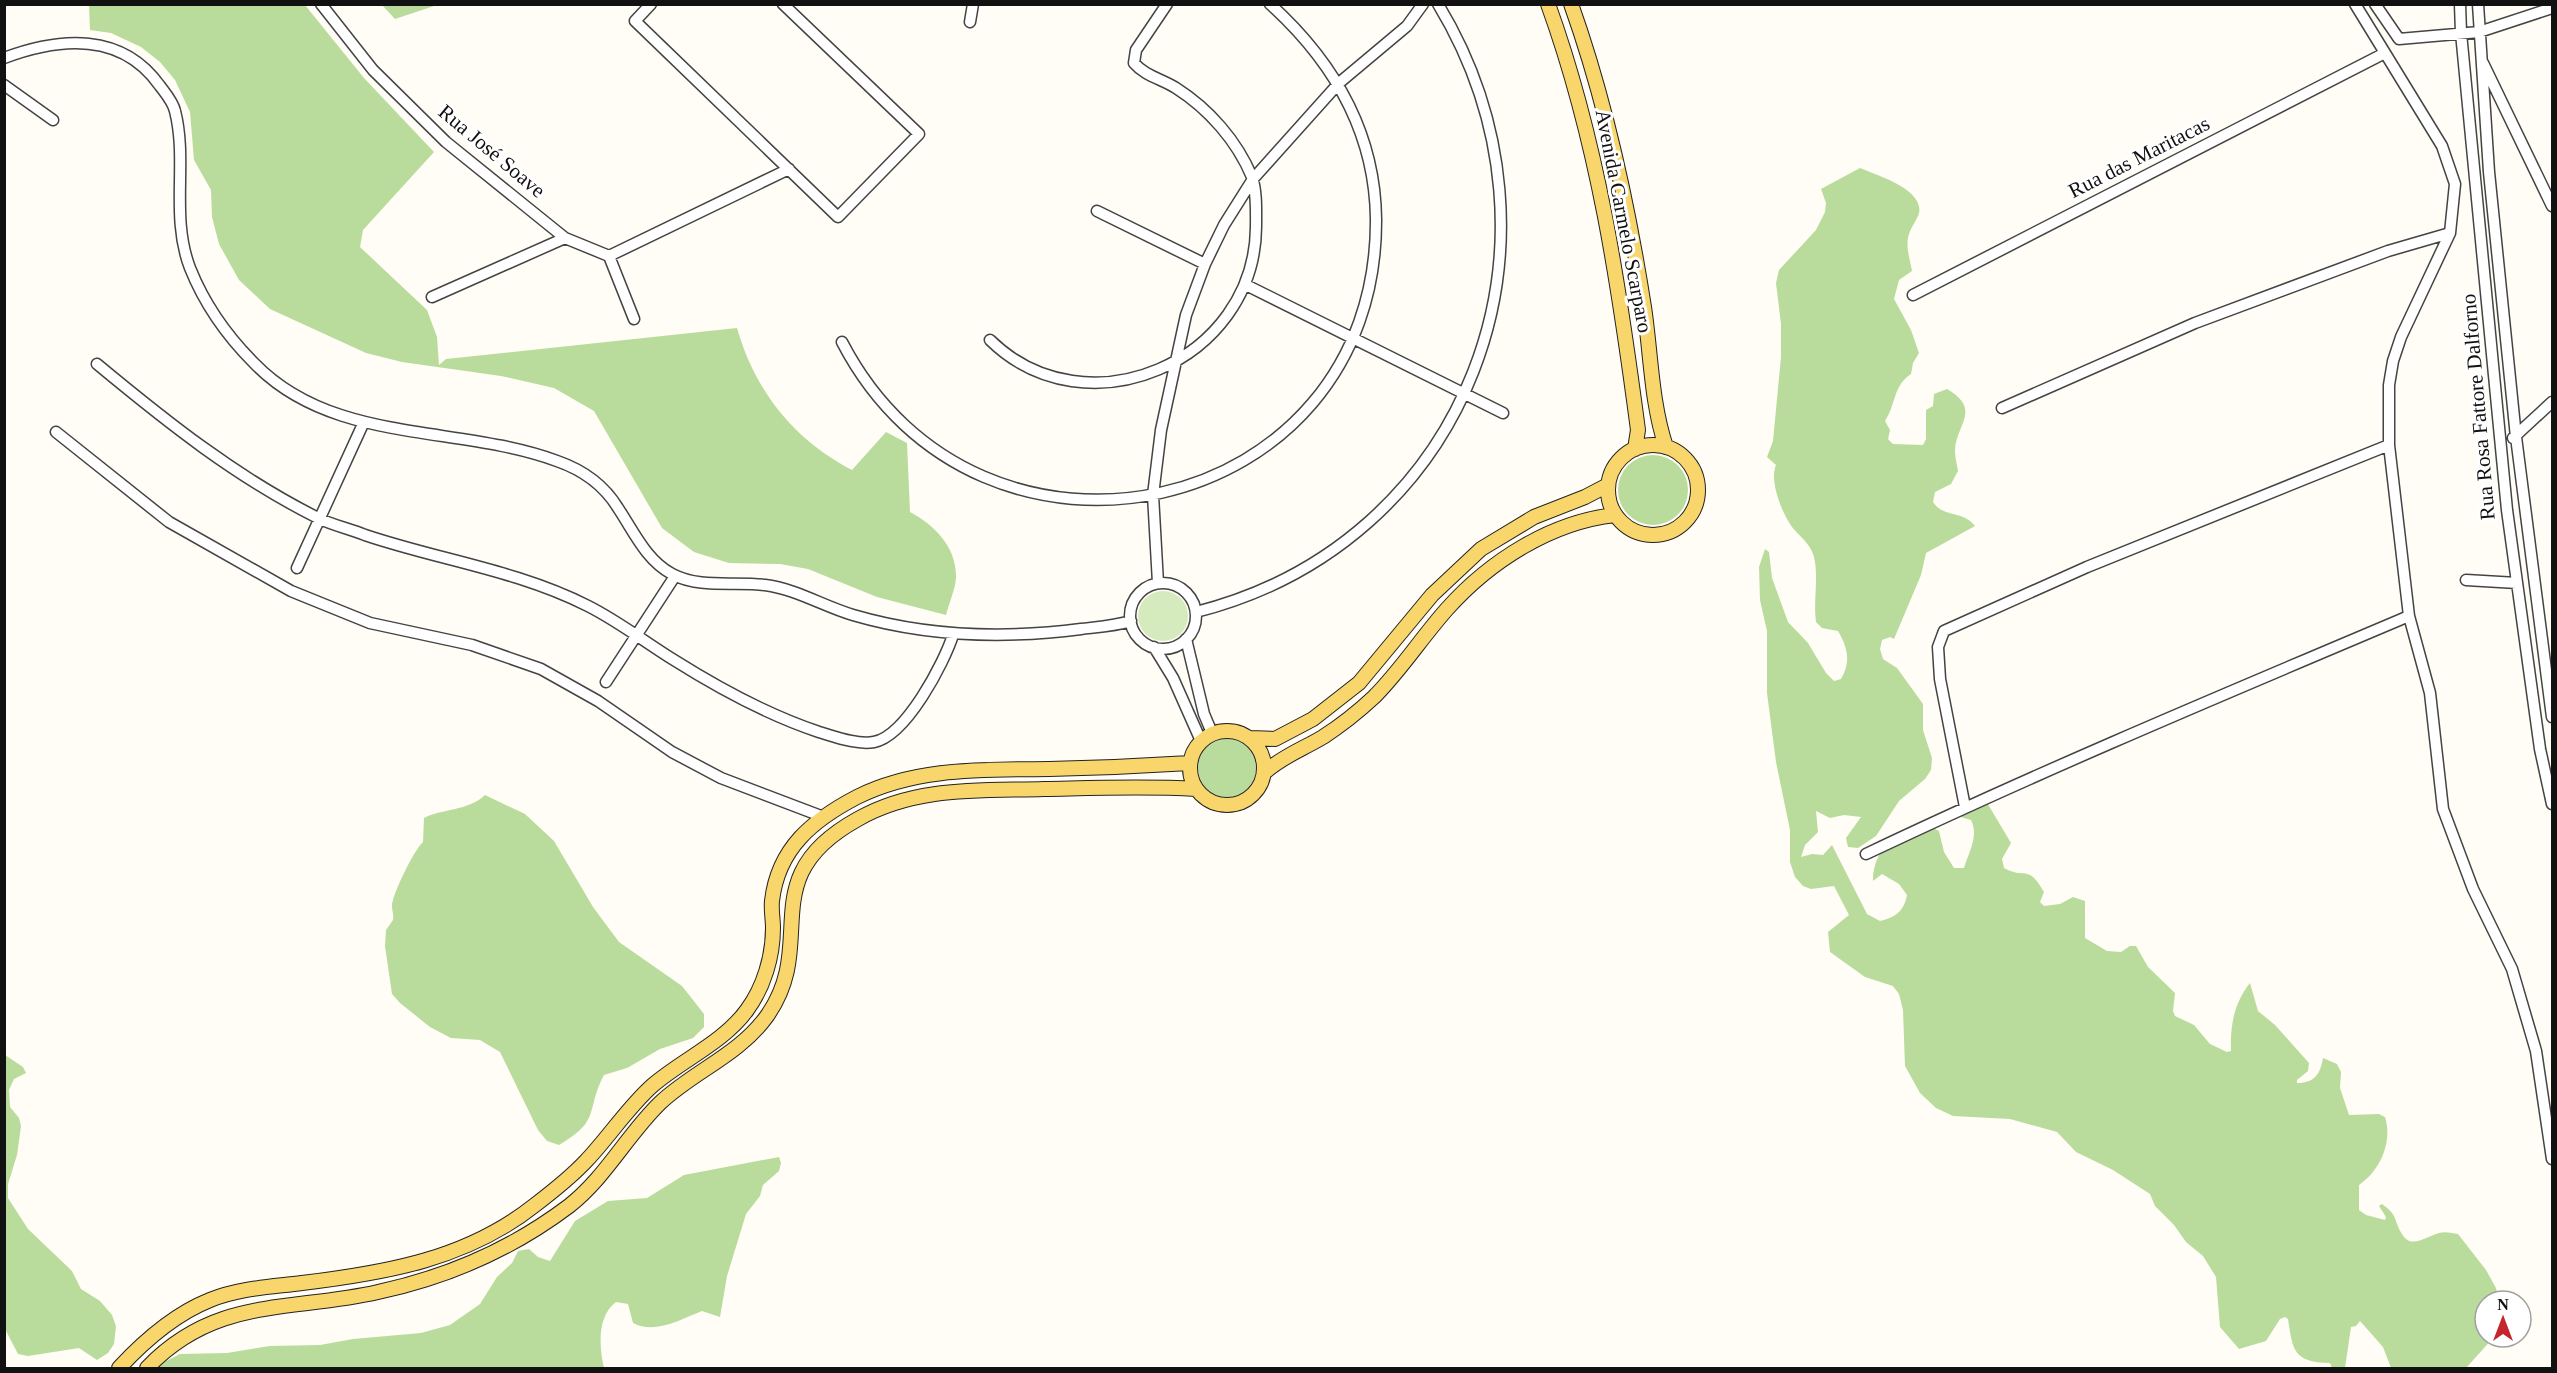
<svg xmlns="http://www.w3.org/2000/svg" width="2557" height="1373" font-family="'Times New Roman',serif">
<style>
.green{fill:#d5ebbd}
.forest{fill:#b9dc9c}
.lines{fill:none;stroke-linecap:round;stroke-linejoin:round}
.minor-casing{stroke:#444;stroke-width:13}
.major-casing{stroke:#222;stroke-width:16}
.minor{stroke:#fff;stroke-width:10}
.major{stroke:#f9d66b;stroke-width:14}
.labels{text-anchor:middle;stroke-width:6;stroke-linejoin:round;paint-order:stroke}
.street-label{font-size:21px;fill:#111;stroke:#fff}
</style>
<rect width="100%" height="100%" fill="#fffdf5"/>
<path class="green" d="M1138 616a25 25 0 1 1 50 0a25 25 0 1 1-50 0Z"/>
<path class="forest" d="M 89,5 L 305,5 L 364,78 L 434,152 L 363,230 L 360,247 L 427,310 L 437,337 L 439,365 L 446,359 L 737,328 C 755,391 794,440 852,470 L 886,432 L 907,443 L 910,512 C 935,525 957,548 956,578 C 955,590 949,603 946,615 L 877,597 L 808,569 L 780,564 L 729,563 L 694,552 L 662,528 L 594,411 L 554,388 L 501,376 L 402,362 L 366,353 L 270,309 L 239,280 L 219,244 L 212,217 L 211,190 L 194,160 L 190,112 L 175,80 L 160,62 L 141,47 L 111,33 L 90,30 Z
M 382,5 L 437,5 L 395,19 Z
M 1860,168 C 1876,175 1924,189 1919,213 C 1917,220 1911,227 1909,234 C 1905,246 1910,259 1912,271 L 1899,280 L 1894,299 L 1911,330 L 1919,353 L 1913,363 L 1911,374 C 1893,386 1896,404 1885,421 L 1890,430 L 1888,439 L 1893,444 L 1923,445 L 1926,439 L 1926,410 L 1933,406 L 1934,394 L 1947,389 C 1983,410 1955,425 1955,451 C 1955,458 1957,464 1958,471 L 1951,484 L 1935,492 L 1933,502 C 1943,518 1963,510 1975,526 L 1926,553 L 1921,575 L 1894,639 L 1890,637 L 1882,640 L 1880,649 L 1883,659 L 1897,668 L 1923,704 L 1923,730 L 1932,758 L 1931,770 L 1925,779 L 1899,801 L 1876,836 L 1858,848 L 1848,847 L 1846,838 L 1861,817 L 1844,815 L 1830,818 L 1816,811 L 1818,832 L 1805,845 L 1801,857 L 1812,854 L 1823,855 L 1832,845 L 1867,914 L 1880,921 C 1896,917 1904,911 1907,895 L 1899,884 L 1882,874 L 1873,881 C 1872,849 1906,812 1939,831 L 1944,852 L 1954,868 L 1964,868 C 1969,852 1979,836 1971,820 L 1957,816 L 1986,801 L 2011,843 L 2002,859 L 2004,868 C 2026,880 2027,863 2044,892 L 2040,902 L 2044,906 L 2060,904 L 2073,897 L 2085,901 L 2085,938 L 2107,951 L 2121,952 L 2130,946 L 2136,946 L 2148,967 L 2175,993 L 2173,1011 L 2175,1016 L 2194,1025 L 2210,1044 L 2227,1052 L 2231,1051 C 2230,1026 2234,1003 2250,983 L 2258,1011 L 2275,1025 L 2309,1063 L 2308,1071 L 2297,1080 L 2297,1083 C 2315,1083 2320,1074 2323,1058 L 2337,1064 L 2341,1072 L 2340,1088 L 2349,1115 L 2379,1114 L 2385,1117 C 2393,1142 2380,1171 2359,1185 L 2359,1210 L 2366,1215 L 2385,1220 L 2386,1217 L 2379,1206 L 2382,1204 C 2399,1216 2393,1220 2402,1234 C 2411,1250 2427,1236 2439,1233 C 2445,1231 2452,1233 2458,1234 L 2486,1270 L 2496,1288 L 2499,1301 L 2485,1301 L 2485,1337 L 2494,1337 L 2466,1368 L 2391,1368 L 2383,1347 L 2360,1321 L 2356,1326 L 2351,1327 L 2345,1368 L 2332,1368 L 2330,1363 C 2294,1362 2293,1352 2288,1319 L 2285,1317 L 2280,1319 L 2266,1341 L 2239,1349 L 2220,1327 L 2216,1277 L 2203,1256 L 2186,1242 L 2174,1225 L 2155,1206 L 2150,1194 L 2113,1170 L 2076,1152 L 2057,1132 L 2010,1119 L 1953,1116 L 1936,1108 L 1920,1093 L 1905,1066 L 1903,1010 L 1899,994 L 1893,986 L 1865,977 L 1830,952 L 1828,932 L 1849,915 L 1834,886 L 1811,889 L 1803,886 L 1795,877 L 1790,862 L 1790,830 L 1776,762 L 1767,693 L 1767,631 L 1760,600 L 1759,567 L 1765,549 L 1769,552 L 1772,578 L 1788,622 L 1808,643 L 1826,673 L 1834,681 L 1841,679 C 1851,662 1848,648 1838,631 L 1822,628 L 1816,622 C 1813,600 1819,578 1814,557 C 1810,543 1800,537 1792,527 C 1782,513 1769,481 1776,465 L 1767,457 L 1773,441 L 1781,357 L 1781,324 L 1776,283 L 1779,270 L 1816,230 L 1825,212 L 1826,203 L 1821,189 Z
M1618 490a35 35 0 1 1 70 0a35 35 0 1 1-70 0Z
M1198 768a29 29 0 1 1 58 0a29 29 0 1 1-58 0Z
M 485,795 L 525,814 L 554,841 L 593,907 L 619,942 L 682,986 L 704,1014 L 704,1027 L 693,1038 L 660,1049 L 627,1068 L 604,1075 C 585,1111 602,1120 559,1145 L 547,1141 L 538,1130 L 500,1052 L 480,1040 L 451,1038 L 430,1027 L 400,1003 L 392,994 L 385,946 L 386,930 L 393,920 C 394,915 392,911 392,906 C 392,895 414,850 423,842 L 424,818 C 440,809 469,811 485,795 Z
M 5,1055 L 23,1067 L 26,1073 L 14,1079 L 9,1090 L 10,1107 L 19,1118 L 21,1126 L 17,1155 L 8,1184 L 8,1198 L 28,1229 L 72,1271 L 81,1289 L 100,1301 L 112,1315 L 116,1326 L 114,1344 L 108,1353 L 97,1360 L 79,1348 L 28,1356 L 18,1354 L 5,1329 Z
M 779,1157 L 781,1163 L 779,1171 L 763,1185 L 760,1196 L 746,1214 L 727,1276 L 720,1317 L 702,1311 C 681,1319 655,1335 633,1323 L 628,1304 L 616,1302 C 597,1316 599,1347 604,1368 L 152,1368 L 180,1354 L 227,1353 L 270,1346 L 320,1345 L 353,1339 L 421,1333 L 450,1325 L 480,1304 L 497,1277 L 512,1263 L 518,1251 L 529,1249 L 538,1257 L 550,1261 L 575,1221 L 608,1201 L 647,1198 L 684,1175 Z"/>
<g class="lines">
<defs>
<path id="minor" d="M 321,4 L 373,70 L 446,142 L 565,238 L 609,256 L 634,319
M 651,4 L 635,21 L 838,217 L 919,134 L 783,4
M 2355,4 L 2442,146 L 2455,184 L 2450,233 L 2401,337 L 2393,361 L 2389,385 L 2389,445 L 2409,616 L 2430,693 L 2443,809 L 2473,889 L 2512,969 L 2536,1051 L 2552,1159
M 2375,4 L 2399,39 L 2479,32 L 2552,8
M 2460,4 L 2461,33 L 2507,510 L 2540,749 L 2552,804
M 2478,4 L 2489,172 L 2516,437 L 2552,717
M 970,22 L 973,4
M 4,58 C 60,37 122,32 160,86 C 166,94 173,102 175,111 C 188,162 170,216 190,268 C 204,303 227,336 254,363 C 333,445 457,424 557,461 C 583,470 604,485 618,508 C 634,532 646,560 672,574 C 700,589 735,581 765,585 C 796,589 823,606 853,615 C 928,637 1004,639 1081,629 C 1098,627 1115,626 1131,621
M 2483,63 L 2552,206
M 4,85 L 53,120
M 1097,211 L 1205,264
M 609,256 L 789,169
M 1246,285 L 1503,413
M 1913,295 L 2383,54
M 432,297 L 565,238
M 990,340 C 1086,434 1255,362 1256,227 C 1256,211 1257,192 1252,177 C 1237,141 1209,109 1176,88 C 1162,79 1145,76 1134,63 L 1136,50 L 1167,4
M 842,342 C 979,606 1378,521 1376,219 C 1375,132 1334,62 1270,4
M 97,364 C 167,422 236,477 318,518 C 332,525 350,529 365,535 C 439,560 517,570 588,606 C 618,621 645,642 674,660 C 720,689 768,715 819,732 C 836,737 857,745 874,742 C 906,736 944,663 953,635
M 2002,408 L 2195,323 L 2388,251 L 2450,233
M 56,432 L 169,522 L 291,591 L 370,623 L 472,645 L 541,669 L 598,701 L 672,752 L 721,778 L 821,816
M 2513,438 L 2552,402
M 297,568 L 363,424
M 2466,580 L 2517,583
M 1158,583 L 1153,495 L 1161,430 L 1186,315 L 1205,264 L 1224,225 L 1253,179 L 1339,83 L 1407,26 L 1423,4
M1130 616a33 33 0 1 1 66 0a33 33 0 1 1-66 0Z
M 1196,612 C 1469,543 1582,242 1438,4
M 1186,639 L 1204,714 L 1212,733
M 1154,647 L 1173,678 L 1201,741
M 606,682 L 675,576
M 1965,807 L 1940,679 L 1938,647 L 1944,631 L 2087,567 L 2389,445
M 1866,854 C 2045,769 2227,693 2409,616"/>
<path id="major" d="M 1548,4 C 1598,142 1619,286 1638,430 L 1635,449
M 1571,4 C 1606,102 1628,205 1644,307 C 1651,353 1651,402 1666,447
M1608 490a45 45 0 1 1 90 0a45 45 0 1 1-90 0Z
M1190 768a37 37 0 1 1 74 0a37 37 0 1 1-74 0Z
M 1250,738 L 1275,739 L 1313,719 L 1359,683 L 1432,595 L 1481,549 L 1534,517 L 1585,497 L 1608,485
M 1265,772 C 1283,756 1303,749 1323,737 C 1340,726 1359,711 1374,697 C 1401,670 1422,637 1447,609 C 1490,561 1551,522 1615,515
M 119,1368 C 144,1341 175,1314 210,1300 C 239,1288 271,1287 302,1283 C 386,1273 467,1259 535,1205 C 552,1192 571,1177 586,1161 C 609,1137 628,1107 653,1085 C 682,1060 724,1042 747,1010 C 764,987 773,956 773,928 C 773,919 771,910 772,901 C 778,848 813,820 857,797 C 917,767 984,770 1049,769 C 1096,768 1143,766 1190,763
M 147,1368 C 216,1296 291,1312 378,1292 C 448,1277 512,1249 569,1206 C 606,1177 627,1135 660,1103 C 694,1071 739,1055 767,1016 C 820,941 751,878 858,819 C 916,786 980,791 1044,789 C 1095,788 1146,786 1196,789"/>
</defs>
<use href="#minor" class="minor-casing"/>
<use href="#major" class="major-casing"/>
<use href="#minor" class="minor"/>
<use href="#major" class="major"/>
</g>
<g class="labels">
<g class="street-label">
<text transform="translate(492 151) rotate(40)" y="7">Rua José Soave</text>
<text transform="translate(2139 157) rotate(-27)" y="7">Rua das Maritacas</text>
<text transform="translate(1624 221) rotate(79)" y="7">Avenida Carmelo Scarparo</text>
<text transform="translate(2478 407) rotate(-95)" y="7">Rua Rosa Fattore Dalforno</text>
</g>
</g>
<rect width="2557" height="1373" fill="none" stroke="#111111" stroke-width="12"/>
<g transform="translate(2503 1319)"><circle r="28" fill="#ffffff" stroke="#a0a0a0" stroke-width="1.5"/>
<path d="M0-4.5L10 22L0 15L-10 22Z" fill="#c4262e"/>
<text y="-9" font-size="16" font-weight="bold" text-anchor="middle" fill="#111111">N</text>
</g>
</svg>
